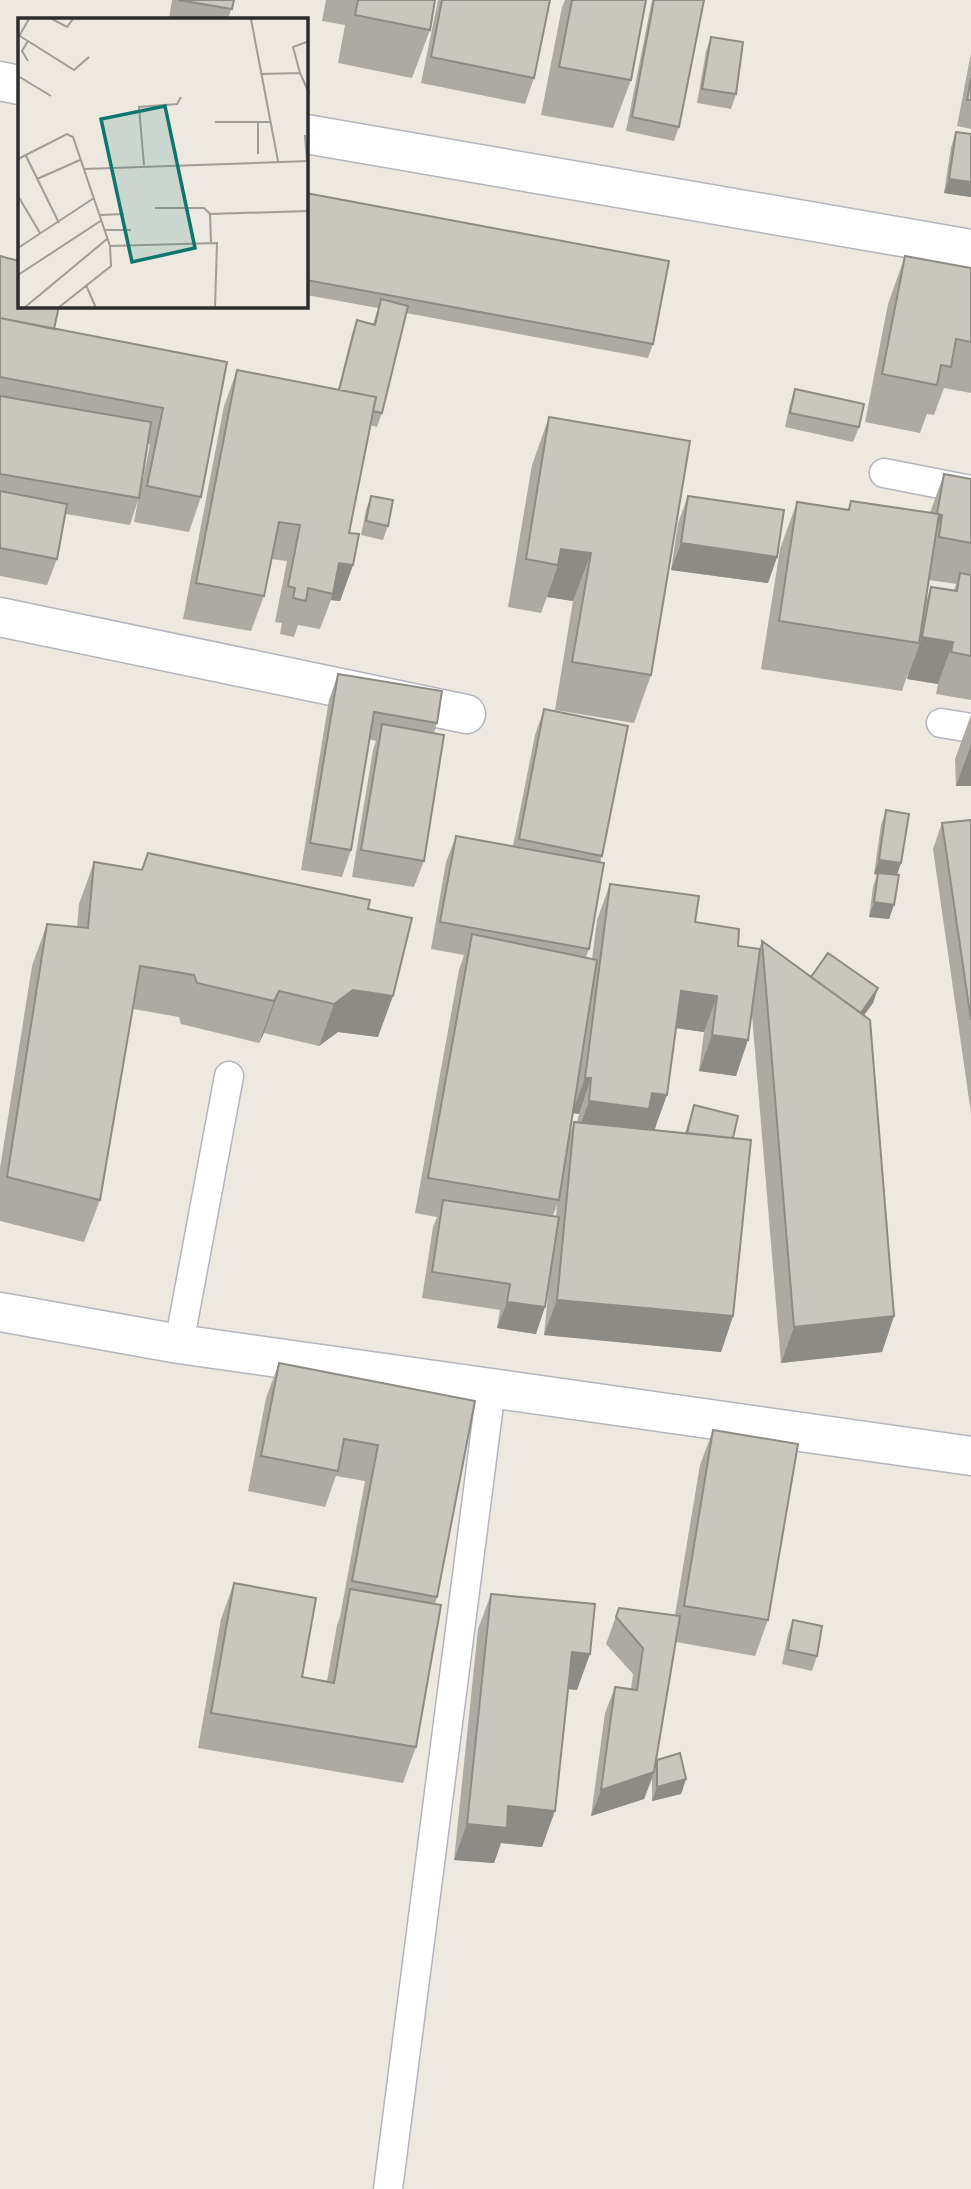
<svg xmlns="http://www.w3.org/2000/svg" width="971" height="2189" font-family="'Nunito Sans',sans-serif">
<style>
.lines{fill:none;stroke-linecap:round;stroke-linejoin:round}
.service-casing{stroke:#b3b5be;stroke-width:31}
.minor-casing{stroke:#b3b5be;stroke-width:41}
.service{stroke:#fff;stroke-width:28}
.minor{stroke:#fff;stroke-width:38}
.wall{fill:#adaaa3;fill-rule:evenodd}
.shaded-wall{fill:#8d8b85}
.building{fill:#c9c6be;stroke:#8d8b85;stroke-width:2}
.inset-road{fill:none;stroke:#a09d98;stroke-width:2}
.view{fill:#0f766e;fill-opacity:0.15;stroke:#0f766e;stroke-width:3.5}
.inset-edge{fill:none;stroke:#2c2c2c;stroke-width:3.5}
</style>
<rect width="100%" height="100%" fill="#ede8e0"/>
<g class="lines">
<defs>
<path id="service" d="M 884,473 L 971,490
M 941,723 L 971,728
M 179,1344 L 229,1076
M 388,2189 L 491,1389"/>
<path id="minor" d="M 0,81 L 19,85
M 306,134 L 971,249
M 0,617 L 466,714
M 0,1312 L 179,1344 L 971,1456"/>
</defs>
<use href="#service" class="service-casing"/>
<use href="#minor" class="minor-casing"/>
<use href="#service" class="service"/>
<use href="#minor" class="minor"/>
</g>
<path class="wall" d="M 172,0 L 234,0 L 228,19 L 169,19 Z
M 326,0 L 435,0 L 430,30 L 412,78 L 338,63 L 345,25 L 322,21 Z
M 438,0 L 550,0 L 534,78 L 525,104 L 421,83 Z
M 565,0 L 646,0 L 631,80 L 613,128 L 541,115 L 562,7 Z
M 652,0 L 704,0 L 679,127 L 674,141 L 626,131 Z
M 711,37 L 736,94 L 731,109 L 697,103 L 706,51 Z
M 971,53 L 971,129 L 957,126 Z
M 956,132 L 971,134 L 971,197 L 944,193 L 951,147 Z
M 306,193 L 653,344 L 648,358 L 406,313 L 382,413 L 377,427 L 370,425 L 349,533 L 353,565 L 340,601 L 331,600 L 320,629 L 298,625 L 294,637 L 280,634 L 282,623 L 275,622 L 287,561 L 271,559 L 264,596 L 251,631 L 183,619 L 224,406 L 237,370 L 338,390 L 352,334 L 357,320 L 373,324 L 378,308 L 306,295 Z
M 0,256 L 54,329 L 227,362 L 201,497 L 189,532 L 134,522 L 138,500 L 130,525 L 66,514 L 57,559 L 47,585 L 0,576 ZM 148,444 L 150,444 L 141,489 Z
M 905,256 L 971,268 L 971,393 L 944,388 L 934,415 L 927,414 L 920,433 L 865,422 L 888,304 Z
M 795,389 L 859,427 L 853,442 L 785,427 L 790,404 Z
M 549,417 L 651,675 L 634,723 L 555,710 L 573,601 L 547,597 L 541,613 L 508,607 L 532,465 Z
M 944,474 L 971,479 L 971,700 L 936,694 L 938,684 L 907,679 L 908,673 L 902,691 L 761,669 L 780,549 L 797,502 L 848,509 L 851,501 L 930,513 ZM 929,580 L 956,584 L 954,590 L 931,587 L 925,603 Z
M 371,496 L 388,526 L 383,540 L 361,535 L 366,510 Z
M 688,496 L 777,557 L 768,583 L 671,570 L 678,523 Z
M 338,674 L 437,723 L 434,733 L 424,861 L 414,887 L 352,877 L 373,750 L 376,741 L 369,739 L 351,850 L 342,877 L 301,870 L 329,700 Z
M 544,709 L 602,856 L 600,862 L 589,949 L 586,957 L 592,959 L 597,920 L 610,884 L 695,922 L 738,946 L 759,949 L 762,941 L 811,977 L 878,988 L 873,1003 L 864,1015 L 894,1316 L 882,1352 L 781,1363 L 752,1015 L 736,1076 L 699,1071 L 704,1032 L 676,1028 L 655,1130 L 685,1133 L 694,1105 L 733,1138 L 733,1316 L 721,1352 L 544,1335 L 550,1275 L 536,1334 L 497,1328 L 500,1310 L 422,1298 L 433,1227 L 437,1217 L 415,1213 L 459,970 L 464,955 L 431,949 L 446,862 L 456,836 L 513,846 L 535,735 ZM 572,1113 L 579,1114 L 577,1122 L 574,1122 L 569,1137 ZM 557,1205 L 556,1217 L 553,1216 Z
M 971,715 L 971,786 L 956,786 L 955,759 Z
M 886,810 L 901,863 L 897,875 L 889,919 L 869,917 L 873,887 L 877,875 L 874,874 L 881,825 Z
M 971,820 L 971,1113 L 933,849 L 942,823 Z
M 148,853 L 368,909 L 378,1037 L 338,1032 L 319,1046 L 264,1033 L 259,1043 L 181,1024 L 179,1017 L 133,1009 L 100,1200 L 84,1242 L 0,1221 L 0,1168 L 32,966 L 47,924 L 77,927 L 79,904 L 94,862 L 141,870 Z
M 279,1363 L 475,1401 L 437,1597 L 435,1604 L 416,1747 L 403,1783 L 198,1748 L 221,1619 L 234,1583 L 302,1677 L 327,1681 L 337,1625 L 340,1617 L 365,1481 L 336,1476 L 325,1507 L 248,1491 L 266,1398 Z
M 713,1430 L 768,1620 L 755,1656 L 676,1642 L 656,1764 L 657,1760 L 686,1779 L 681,1794 L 652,1801 L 652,1779 L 644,1799 L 591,1816 L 605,1713 L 615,1687 L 631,1689 L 633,1674 L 606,1644 L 619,1608 L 675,1615 L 700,1465 Z
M 491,1594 L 577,1690 L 568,1689 L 542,1847 L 501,1843 L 494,1863 L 454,1860 L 478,1629 Z
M 793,1620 L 817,1656 L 812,1671 L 782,1664 L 788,1634 Z"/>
<path class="shaded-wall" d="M 949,179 L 971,182 L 971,197 L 944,193 Z
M 937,515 L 942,515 L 927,557 Z
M 681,543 L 777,557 L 768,583 L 671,570 Z
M 561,549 L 591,553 L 573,601 L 547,597 L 558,565 Z
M 339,563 L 353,565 L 340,601 L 331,600 Z
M 922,637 L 953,642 L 938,684 L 907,679 Z
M 971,745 L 971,786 L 956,786 Z
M 879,860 L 901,863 L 896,877 L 874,874 Z
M 874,902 L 894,905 L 889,919 L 869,917 Z
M 878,988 L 873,1003 L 852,1032 L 857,1017 Z
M 353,990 L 393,996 L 378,1037 L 338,1032 L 319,1046 L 334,1004 Z
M 279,991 L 264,1033 L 259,1043 L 274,1001 Z
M 681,991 L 717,996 L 704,1032 L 668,1027 Z
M 712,1035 L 748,1040 L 736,1076 L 699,1071 Z
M 585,1078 L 591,1078 L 579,1114 L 572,1113 Z
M 652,1093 L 667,1095 L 654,1131 L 576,1137 L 589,1101 Z
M 557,1300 L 733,1316 L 721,1352 L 544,1335 Z
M 507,1302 L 545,1307 L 536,1334 L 497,1328 Z
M 894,1316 L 882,1352 L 781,1363 L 794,1327 Z
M 572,1652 L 590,1654 L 577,1690 L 559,1688 Z
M 654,1772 L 644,1799 L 591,1816 L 601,1790 Z
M 686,1779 L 681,1794 L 652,1801 L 657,1787 Z
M 508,1806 L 555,1811 L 542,1847 L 501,1843 L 494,1863 L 454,1860 L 467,1824 Z"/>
<path class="building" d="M 178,0 L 234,0 L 232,9 Z
M 358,0 L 435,0 L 430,30 L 355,15 Z
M 442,0 L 550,0 L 534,78 L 431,57 Z
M 572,0 L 646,0 L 631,80 L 559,67 Z
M 654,0 L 704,0 L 679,127 L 632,117 Z
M 711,37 L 743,42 L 736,94 L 702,89 Z
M 971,78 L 971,100 L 967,100 Z
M 956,132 L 971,134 L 971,182 L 949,179 Z
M 306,193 L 669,261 L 653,344 L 306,280 Z
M 0,256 L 19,261 L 19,306 L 59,306 L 54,329 L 0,318 Z
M 905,256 L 971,268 L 971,342 L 956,339 L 951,367 L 941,365 L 937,385 L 882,374 Z
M 381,299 L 408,306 L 382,413 L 373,411 L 376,397 L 339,390 L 357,320 L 375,325 Z
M 0,318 L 227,362 L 201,497 L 147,486 L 163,408 L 0,377 Z
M 237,370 L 376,397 L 349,533 L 359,534 L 353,565 L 339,563 L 333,594 L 308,588 L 306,601 L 293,598 L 295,588 L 288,586 L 300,525 L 279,522 L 264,596 L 196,583 Z
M 795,389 L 864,404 L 859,427 L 790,413 Z
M 0,396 L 151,422 L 139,498 L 0,474 Z
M 549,417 L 690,441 L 651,675 L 572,662 L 591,553 L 561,549 L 558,565 L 526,559 Z
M 944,474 L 971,479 L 971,543 L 939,537 L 942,515 L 939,515 L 939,514 L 937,514 Z
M 0,491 L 67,504 L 57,559 L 0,548 Z
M 371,496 L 393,500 L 388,526 L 366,521 Z
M 688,496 L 784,510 L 777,557 L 681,543 Z
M 851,501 L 939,514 L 919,643 L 779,621 L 797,502 L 849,510 Z
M 960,573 L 971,575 L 971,656 L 951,652 L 953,642 L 922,637 L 931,587 L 957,591 Z
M 338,674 L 442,691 L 437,723 L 374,712 L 351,850 L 310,843 Z
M 544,709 L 628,726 L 602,856 L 519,839 Z
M 382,724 L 444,735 L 424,861 L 361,850 Z
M 886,810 L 909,814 L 901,863 L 879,860 Z
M 971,820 L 971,1020 L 942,823 Z
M 456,836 L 604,863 L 589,949 L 440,922 Z
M 148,853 L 370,900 L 368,909 L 412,918 L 393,996 L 353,990 L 334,1004 L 279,991 L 274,1001 L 197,983 L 194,975 L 140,966 L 100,1200 L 7,1177 L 47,924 L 88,928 L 94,862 L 142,870 Z
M 878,873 L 899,875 L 894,905 L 874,902 Z
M 610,884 L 699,896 L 695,922 L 739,929 L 738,946 L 760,949 L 748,1040 L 712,1035 L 717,996 L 681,991 L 667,1095 L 652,1093 L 649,1109 L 589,1101 L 591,1078 L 585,1078 Z
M 472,934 L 597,960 L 559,1200 L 428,1178 Z
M 762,941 L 870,1020 L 894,1316 L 794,1327 Z
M 828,953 L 878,988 L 861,1013 L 811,977 Z
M 694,1105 L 738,1116 L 733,1138 L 687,1133 Z
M 574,1122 L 751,1140 L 733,1316 L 557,1300 Z
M 443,1200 L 559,1217 L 545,1307 L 507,1302 L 510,1284 L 432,1272 Z
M 279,1363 L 475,1401 L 437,1597 L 352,1581 L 378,1445 L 344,1439 L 338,1471 L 261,1456 Z
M 713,1430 L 798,1444 L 768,1620 L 684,1606 Z
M 234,1583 L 316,1598 L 302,1677 L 334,1683 L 350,1589 L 441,1605 L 416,1747 L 211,1713 Z
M 491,1594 L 595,1604 L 590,1654 L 572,1652 L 555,1811 L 508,1806 L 507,1828 L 467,1824 Z
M 619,1608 L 680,1616 L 654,1772 L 601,1790 L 615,1687 L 637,1690 L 643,1648 L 616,1617 Z
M 793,1620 L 822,1626 L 817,1656 L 788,1650 Z
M 680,1753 L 686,1779 L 657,1787 L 657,1760 Z"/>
<g transform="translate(18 18)">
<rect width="290" height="290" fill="#ede8e0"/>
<path class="inset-road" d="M 34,1 L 49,9 L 55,1M 233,1 L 260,143M 2,18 L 56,52 L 71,39M 0,20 L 11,1M 10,23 L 4,33 L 10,43M 282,55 L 291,75M 243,56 L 282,55 L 275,29 L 291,23M 0,58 L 33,78M 197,104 L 253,104M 240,104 L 240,136M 287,117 L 289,143M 8,138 L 41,205M 0,141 L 49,116 L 55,119 L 92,228 L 93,248 L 40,290M 126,147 L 121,89 L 159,86 L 163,79M 66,151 L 291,143M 19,161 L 62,142M 0,178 L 22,215M 137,190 L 186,190 L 192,196M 82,197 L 106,196M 87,212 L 113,212M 193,224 L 192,196 L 291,193M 92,228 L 199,225 L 197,290M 0,230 L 76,180M 0,257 L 84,202M 68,267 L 78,290M 6,290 L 89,221"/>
<path class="view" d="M 147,88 L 177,230 L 114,244 L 83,101 Z"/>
<rect width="290" height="290" class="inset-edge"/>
</g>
</svg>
